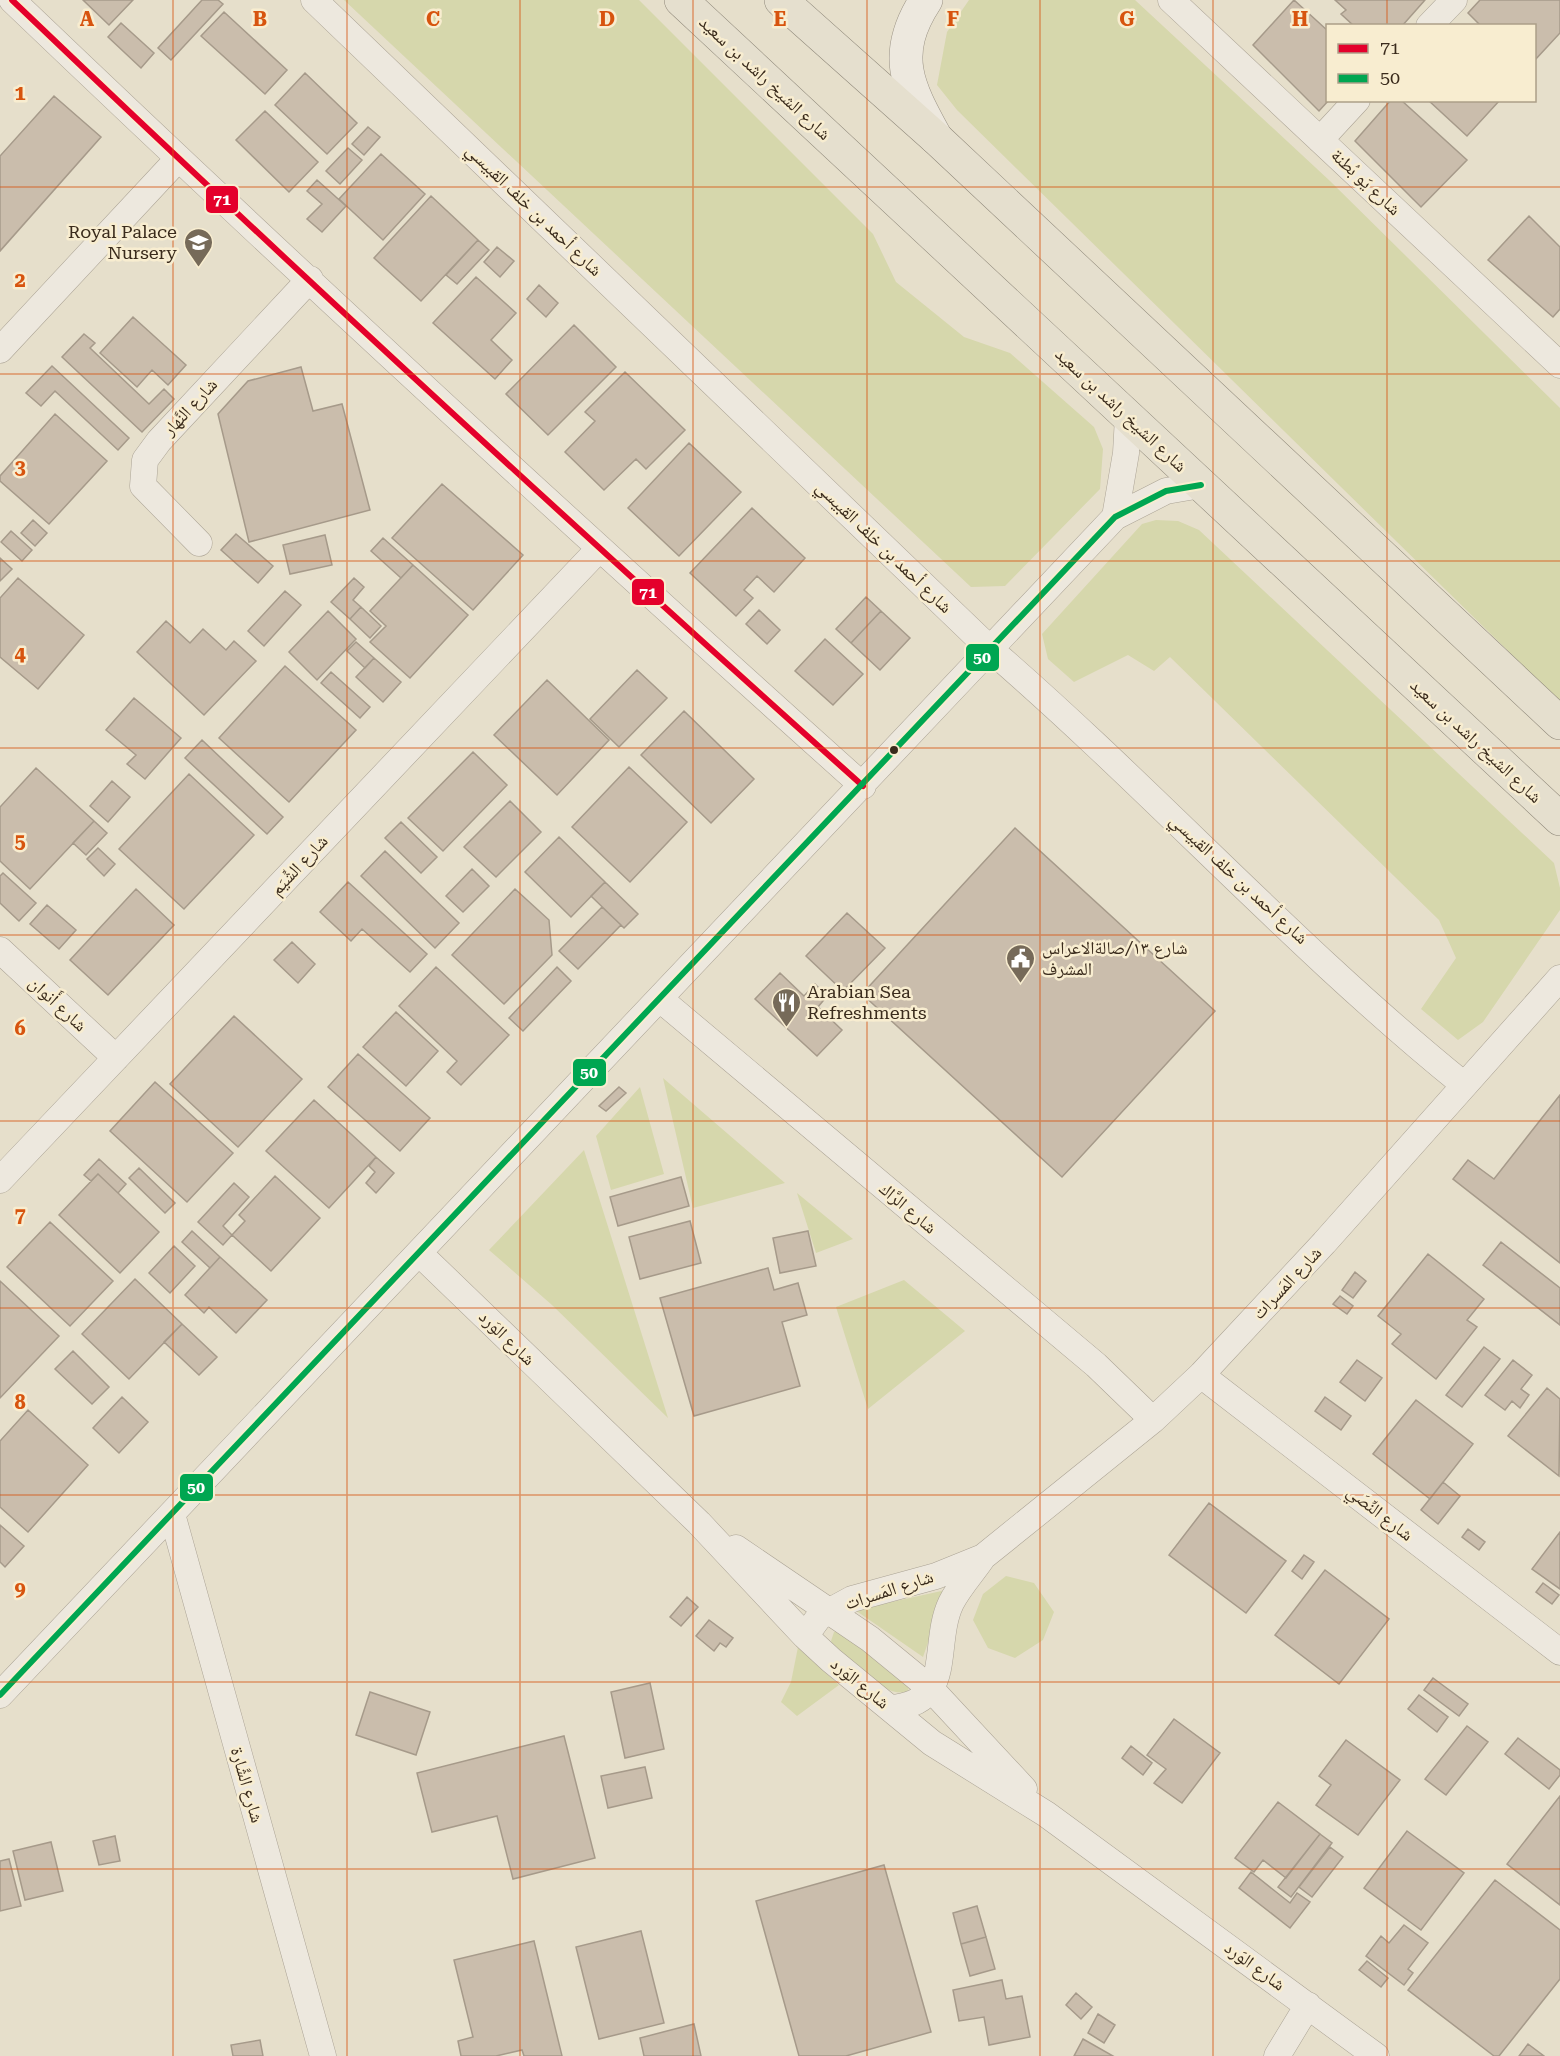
<svg xmlns="http://www.w3.org/2000/svg" width="1560" height="2056" font-family="'Roboto Serif','Noto Naskh Arabic',serif">
<style>
.green{fill:#d6d7ac}
.building{fill:#cabdac;stroke:#a69a8a;stroke-width:1.5}
.lines{fill:none;stroke-linecap:round;stroke-linejoin:round}
.street-casing{stroke:#aba395;stroke-width:27}
.secondary-casing{stroke:#9b9385;stroke-width:34}
.primary-casing{stroke:#90897b;stroke-width:34}
.street{stroke:#ede8de;stroke-width:26}
.secondary{stroke:#ede8de;stroke-width:33}
.primary{stroke:#e5dfce;stroke-width:33}
.bus-1-casing{stroke:#f8edd0;stroke-width:10}
.bus-2-casing{stroke:#f8edd0;stroke-width:10}
.bus-1{stroke:#e4002b;stroke-width:6}
.bus-2{stroke:#00a651;stroke-width:6}
.grid{fill:none;stroke:#d7540e;stroke-width:1.5;stroke-opacity:0.55}
.bus-dot{fill:#3a2b1c;stroke:#f8edd0;stroke-width:2}
.labels{text-anchor:middle;stroke-width:5;stroke-linejoin:round;paint-order:stroke}
.street-label{font-size:18px;fill:#3a2b1c;stroke:#f8edd0}
.poi-label{font-size:18px;fill:#3a2b1c;stroke:#f8edd0;text-anchor:start}
.grid-label{font-size:20px;text-anchor:middle;font-weight:bold;fill:#d7540e;stroke:#f8edd0;stroke-width:5;stroke-linejoin:round;paint-order:stroke}
.line-badge{stroke:#f8edd0;stroke-width:2}
.badge-label{font-size:16px;text-anchor:middle;font-weight:bold;fill:#fff}
</style>
<rect width="100%" height="100%" fill="#e6dfcb"/>
<path class="green" d="M 344,0 L 639,0 L 873,234 L 896,282 L 964,337 L 1010,353 L 1094,427 L 1103,449 L 1100,489 L 1005,586 L 971,587 Z
M 969,0 L 1135,0 L 1330,181 L 1560,408 L 1560,702 L 957,110 L 937,85 L 947,32 Z
M 1156,520 L 1178,521 L 1199,530 L 1554,863 L 1560,888 L 1560,910 L 1483,1022 L 1458,1040 L 1421,1009 L 1456,958 L 1439,920 L 1170,657 L 1154,671 L 1128,655 L 1074,682 L 1048,659 L 1042,634 L 1142,524 Z
M 663,1078 L 785,1183 L 693,1208 Z
M 640,1087 L 664,1174 L 611,1190 L 596,1136 Z
M 584,1150 L 668,1418 L 552,1305 L 489,1250 Z
M 797,1193 L 853,1239 L 816,1253 Z
M 904,1280 L 965,1331 L 868,1409 L 836,1307 Z
M 1006,1576 L 1034,1583 L 1054,1612 L 1043,1640 L 1015,1658 L 988,1648 L 973,1620 L 983,1594 Z
M 946,1590 L 923,1657 L 855,1610 Z
M 841,1629 L 911,1684 L 907,1692 C 882,1697 854,1664 835,1650 L 831,1641 L 834,1632 Z
M 798,1647 L 839,1685 L 797,1716 L 781,1702 L 791,1682 Z"/>
<path class="building" d="M 83,0 L 133,0 L 109,25 Z
M 202,0 L 218,0 L 223,4 L 171,60 L 158,48 Z
M 1294,0 L 1328,31 L 1329,100 L 1319,111 L 1253,45 Z
M 1335,0 L 1425,0 L 1402,26 L 1354,26 L 1341,14 L 1346,10 Z
M 1480,0 L 1560,0 L 1560,33 L 1534,61 L 1534,26 L 1481,26 L 1468,13 Z
M 224,12 L 287,70 L 265,94 L 201,36 Z
M 121,23 L 154,53 L 141,68 L 108,37 Z
M 305,73 L 357,123 L 327,154 L 275,105 Z
M 54,96 L 101,137 L 0,251 L 0,156 Z
M 1391,100 L 1401,100 L 1467,160 L 1421,207 L 1355,141 Z
M 1428,100 L 1500,100 L 1467,136 Z
M 265,111 L 318,162 L 289,192 L 236,140 Z
M 368,127 L 380,137 L 364,155 L 352,144 Z
M 348,148 L 362,160 L 340,184 L 326,171 Z
M 381,154 L 425,194 L 383,240 L 339,199 Z
M 317,180 L 346,206 L 322,232 L 307,219 L 322,204 L 307,191 Z
M 431,196 L 478,240 L 421,301 L 374,258 Z
M 1529,216 L 1560,247 L 1560,309 L 1553,317 L 1488,260 Z
M 478,240 L 489,250 L 457,284 L 446,275 Z
M 497,247 L 514,261 L 500,277 L 484,262 Z
M 476,277 L 516,313 L 491,340 L 512,360 L 495,379 L 433,323 Z
M 539,285 L 558,303 L 546,317 L 527,299 Z
M 133,317 L 186,365 L 168,385 L 152,370 L 137,387 L 100,353 Z
M 574,325 L 616,367 L 548,435 L 506,394 Z
M 84,334 L 95,343 L 90,348 L 149,404 L 164,389 L 174,399 L 142,432 L 62,357 Z
M 52,366 L 129,438 L 118,450 L 55,391 L 41,406 L 26,393 Z
M 301,367 L 313,411 L 342,404 L 370,510 L 249,542 L 218,414 L 248,381 Z
M 625,372 L 685,430 L 646,469 L 636,459 L 604,490 L 565,452 L 595,421 L 585,412 Z
M 55,414 L 107,461 L 49,524 L 0,481 L 0,476 Z
M 689,443 L 741,492 L 679,556 L 628,508 Z
M 442,484 L 523,555 L 473,610 L 392,538 Z
M 752,508 L 805,558 L 774,592 L 757,576 L 744,590 L 753,598 L 736,616 L 690,573 Z
M 33,520 L 47,533 L 35,546 L 21,533 Z
M 11,531 L 32,550 L 22,561 L 1,542 Z
M 236,534 L 273,566 L 258,583 L 221,550 Z
M 325,535 L 332,565 L 290,574 L 283,545 Z
M 383,538 L 413,565 L 401,578 L 371,551 Z
M 0,558 L 12,569 L 0,581 Z
M 413,565 L 468,615 L 410,678 L 370,642 L 386,626 L 370,611 Z
M 18,578 L 84,635 L 38,689 L 0,657 L 0,598 Z
M 354,578 L 364,587 L 353,600 L 361,607 L 350,619 L 331,602 Z
M 285,591 L 301,605 L 264,646 L 248,631 Z
M 866,597 L 881,611 L 851,643 L 836,629 Z
M 361,607 L 381,626 L 370,638 L 350,619 Z
M 759,610 L 780,630 L 767,644 L 746,624 Z
M 328,611 L 356,639 L 317,680 L 289,652 Z
M 881,611 L 910,638 L 880,670 L 851,643 Z
M 166,621 L 190,643 L 203,629 L 226,650 L 234,641 L 256,661 L 204,715 L 137,652 Z
M 825,639 L 863,674 L 833,705 L 795,671 Z
M 356,642 L 374,658 L 365,668 L 347,651 Z
M 374,658 L 401,682 L 383,702 L 356,677 Z
M 285,666 L 356,730 L 289,802 L 219,738 Z
M 637,670 L 667,698 L 619,747 L 590,719 Z
M 331,672 L 370,707 L 360,718 L 321,683 Z
M 547,680 L 609,740 L 557,795 L 494,735 Z
M 134,698 L 181,738 L 145,779 L 127,764 L 136,755 L 106,730 Z
M 684,711 L 754,779 L 711,823 L 641,755 Z
M 202,740 L 283,817 L 267,834 L 185,758 Z
M 473,752 L 507,785 L 443,851 L 408,818 Z
M 629,767 L 687,822 L 630,882 L 572,827 Z
M 36,768 L 94,821 L 30,889 L 0,861 L 0,807 Z
M 189,774 L 254,835 L 184,909 L 119,849 Z
M 112,781 L 130,797 L 108,822 L 90,806 Z
M 510,801 L 541,832 L 496,877 L 464,847 Z
M 94,821 L 107,833 L 86,855 L 73,843 Z
M 401,822 L 437,857 L 421,873 L 385,838 Z
M 1015,828 L 1215,1011 L 1062,1177 L 862,994 Z
M 559,837 L 605,882 L 571,917 L 525,872 Z
M 98,848 L 115,864 L 104,876 L 87,859 Z
M 385,851 L 459,923 L 435,948 L 361,876 Z
M 472,869 L 489,886 L 463,912 L 446,896 Z
M 3,873 L 36,903 L 19,921 L 0,903 L 0,876 Z
M 348,882 L 427,954 L 410,972 L 362,929 L 351,941 L 320,912 Z
M 605,882 L 638,914 L 624,928 L 591,896 Z
M 136,889 L 174,925 L 108,995 L 70,960 Z
M 515,889 L 549,920 L 552,955 L 504,1004 L 452,955 Z
M 47,905 L 76,930 L 59,949 L 30,924 Z
M 602,907 L 621,925 L 578,969 L 559,951 Z
M 847,913 L 885,948 L 843,991 L 806,956 Z
M 292,942 L 315,964 L 298,983 L 274,960 Z
M 436,967 L 509,1035 L 461,1085 L 447,1072 L 457,1061 L 399,1006 Z
M 557,967 L 571,981 L 523,1031 L 509,1018 Z
M 780,973 L 804,996 L 815,984 L 827,996 L 818,1007 L 842,1030 L 817,1056 L 755,999 Z
M 396,1012 L 438,1051 L 406,1086 L 363,1047 Z
M 234,1016 L 302,1079 L 238,1147 L 170,1084 Z
M 358,1054 L 430,1118 L 400,1151 L 328,1087 Z
M 155,1082 L 233,1153 L 187,1202 L 110,1131 Z
M 619,1087 L 626,1093 L 606,1111 L 599,1106 Z
M 1560,1095 L 1560,1263 L 1453,1179 L 1468,1160 L 1494,1179 Z
M 314,1100 L 376,1157 L 329,1208 L 266,1151 Z
M 376,1157 L 394,1173 L 376,1193 L 366,1183 L 375,1172 L 369,1166 Z
M 99,1159 L 126,1184 L 118,1193 L 98,1174 L 91,1181 L 84,1175 Z
M 139,1168 L 175,1203 L 165,1213 L 129,1178 Z
M 98,1174 L 159,1232 L 120,1273 L 59,1215 Z
M 275,1176 L 320,1218 L 271,1271 L 232,1235 L 245,1221 L 239,1215 Z
M 681,1177 L 689,1206 L 618,1226 L 610,1197 Z
M 234,1183 L 249,1197 L 223,1226 L 232,1235 L 223,1245 L 198,1222 Z
M 690,1221 L 701,1263 L 640,1279 L 629,1237 Z
M 50,1222 L 113,1281 L 70,1326 L 7,1267 Z
M 192,1231 L 220,1257 L 210,1268 L 182,1242 Z
M 808,1231 L 816,1266 L 780,1273 L 773,1238 Z
M 1501,1242 L 1560,1288 L 1560,1325 L 1483,1265 Z
M 174,1246 L 195,1266 L 170,1293 L 149,1273 Z
M 1428,1254 L 1484,1299 L 1467,1320 L 1477,1327 L 1436,1379 L 1392,1344 L 1401,1334 L 1378,1316 Z
M 220,1257 L 267,1300 L 236,1333 L 209,1307 L 204,1313 L 185,1295 Z
M 768,1268 L 774,1290 L 798,1283 L 807,1315 L 782,1322 L 800,1386 L 694,1416 L 660,1298 Z
M 1355,1272 L 1366,1281 L 1353,1298 L 1342,1290 Z
M 135,1279 L 182,1324 L 129,1379 L 82,1334 Z
M 0,1281 L 59,1336 L 0,1398 Z
M 1340,1296 L 1353,1306 L 1347,1314 L 1333,1304 Z
M 182,1324 L 217,1357 L 199,1375 L 164,1342 Z
M 1484,1347 L 1500,1359 L 1462,1407 L 1446,1395 Z
M 73,1351 L 109,1387 L 92,1404 L 55,1369 Z
M 1357,1360 L 1382,1378 L 1365,1401 L 1340,1382 Z
M 1513,1360 L 1532,1375 L 1521,1389 L 1529,1395 L 1520,1408 L 1512,1401 L 1505,1410 L 1485,1395 Z
M 1547,1388 L 1560,1399 L 1559,1476 L 1508,1436 Z
M 122,1397 L 148,1422 L 119,1453 L 93,1428 Z
M 1325,1397 L 1351,1416 L 1341,1430 L 1315,1411 Z
M 1416,1400 L 1473,1444 L 1430,1499 L 1373,1454 Z
M 28,1410 L 88,1465 L 28,1532 L 0,1507 L 0,1441 Z
M 1443,1482 L 1460,1496 L 1438,1524 L 1421,1510 Z
M 1209,1503 L 1286,1561 L 1246,1613 L 1169,1555 Z
M 0,1525 L 24,1546 L 5,1567 L 0,1562 Z
M 1468,1529 L 1485,1542 L 1479,1550 L 1462,1537 Z
M 1560,1532 L 1560,1589 L 1532,1569 Z
M 1304,1555 L 1314,1562 L 1302,1579 L 1292,1571 Z
M 1325,1570 L 1389,1619 L 1339,1684 L 1275,1635 Z
M 1543,1583 L 1559,1595 L 1552,1604 L 1536,1592 Z
M 687,1597 L 698,1607 L 681,1626 L 670,1617 Z
M 709,1620 L 733,1638 L 726,1647 L 720,1643 L 714,1651 L 696,1636 Z
M 1433,1678 L 1468,1704 L 1459,1716 L 1424,1690 Z
M 650,1683 L 664,1749 L 625,1758 L 611,1692 Z
M 370,1692 L 430,1712 L 416,1755 L 356,1735 Z
M 1419,1695 L 1448,1717 L 1437,1732 L 1408,1709 Z
M 1174,1719 L 1220,1753 L 1182,1803 L 1154,1783 L 1166,1769 L 1147,1755 Z
M 1467,1726 L 1488,1742 L 1446,1795 L 1425,1779 Z
M 564,1736 L 595,1858 L 513,1879 L 497,1816 L 432,1832 L 417,1773 Z
M 1518,1738 L 1560,1770 L 1560,1775 L 1549,1789 L 1505,1754 Z
M 1346,1740 L 1400,1780 L 1358,1835 L 1316,1805 L 1331,1785 L 1319,1776 Z
M 1131,1746 L 1152,1763 L 1143,1775 L 1122,1758 Z
M 645,1767 L 652,1798 L 608,1808 L 601,1776 Z
M 1560,1796 L 1560,1905 L 1507,1864 Z
M 1278,1802 L 1320,1834 L 1286,1878 L 1263,1860 L 1254,1872 L 1235,1858 Z
M 1407,1831 L 1464,1873 L 1421,1930 L 1364,1888 Z
M 1320,1834 L 1332,1843 L 1291,1897 L 1278,1887 Z
M 115,1836 L 120,1861 L 99,1865 L 93,1841 Z
M 51,1842 L 63,1891 L 25,1900 L 13,1851 Z
M 1330,1847 L 1343,1857 L 1312,1897 L 1299,1887 Z
M 9,1859 L 21,1906 L 0,1911 L 0,1861 Z
M 884,1865 L 931,2032 L 846,2056 L 799,2056 L 756,1901 Z
M 1251,1872 L 1290,1903 L 1297,1893 L 1310,1902 L 1290,1928 L 1239,1888 Z
M 1495,1880 L 1560,1930 L 1560,1979 L 1499,2056 L 1494,2056 L 1408,1990 Z
M 977,1906 L 986,1937 L 961,1944 L 953,1913 Z
M 1404,1925 L 1428,1943 L 1408,1969 L 1413,1973 L 1404,1985 L 1366,1956 L 1381,1936 L 1389,1943 Z
M 641,1931 L 664,2023 L 599,2039 L 576,1947 Z
M 986,1937 L 995,1969 L 970,1976 L 961,1944 Z
M 534,1941 L 562,2056 L 524,2056 L 522,2050 L 496,2056 L 461,2056 L 458,2041 L 473,2037 L 454,1960 Z
M 1367,1961 L 1388,1978 L 1381,1987 L 1359,1970 Z
M 1002,1980 L 1006,1999 L 1022,1996 L 1030,2037 L 989,2045 L 984,2017 L 959,2021 L 953,1990 Z
M 1076,1993 L 1092,2007 L 1081,2019 L 1066,2005 Z
M 1098,2014 L 1115,2025 L 1104,2043 L 1088,2033 Z
M 694,2024 L 701,2056 L 644,2056 L 640,2038 Z
M 1083,2039 L 1113,2056 L 1074,2056 Z
M 260,2040 L 263,2056 L 233,2056 L 231,2045 Z
M 1528,2044 L 1544,2056 L 1519,2056 Z"/>
<g class="lines">
<defs>
<path id="street" d="M 12,0 C 291,267 575,528 863,786
M 314,0 L 991,650 C 1153,790 1297,950 1463,1084
M 1171,0 L 1560,365
M 1429,26 L 1454,0
M 1320,140 L 1357,100
M 0,350 L 178,159
M 1115,517 L 1126,453 L 1128,417
M 199,543 L 143,486 L 145,460 L 159,441 L 310,279
M 0,950 L 116,1058
M 660,999 L 1096,1365 L 1153,1420
M 0,1180 L 599,549
M 419,1253 L 699,1523 L 805,1636 L 831,1660 L 932,1743 L 1046,1814 L 1376,2056
M 1201,1375 L 1560,1652
M 172,1514 L 323,2056
M 736,1548 L 870,1639 L 931,1689 L 1024,1789
M 805,1636 L 819,1617 L 852,1599 L 936,1576 L 983,1557 L 1153,1420 L 1201,1375 L 1324,1243 L 1560,978
M 0,1695 L 1115,517 L 1166,491 L 1201,485
M 891,1708 C 956,1703 931,1645 951,1603 C 959,1587 973,1572 983,1557
M 1277,2056 L 1308,2005"/>
<path id="secondary" d="M 926,0 C 890,55 908,87 936,138"/>
<path id="primary" d="M 681,0 L 1560,819
M 781,0 L 937,139 L 1560,723"/>
</defs>
<use href="#street" class="street-casing"/>
<use href="#secondary" class="secondary-casing"/>
<use href="#primary" class="primary-casing"/>
<use href="#street" class="street"/>
<use href="#secondary" class="secondary"/>
<use href="#primary" class="primary"/>
<defs>
<path id="bus-1" d="M 12,0 C 291,267 575,528 863,786"/>
<path id="bus-2" d="M 0,1695 L 1115,517 L 1166,491 L 1201,485"/>
</defs>
<use href="#bus-1" class="bus-1-casing"/>
<use href="#bus-2" class="bus-2-casing"/>
<use href="#bus-1" class="bus-1"/>
<use href="#bus-2" class="bus-2"/>
</g>
<path class="grid" d="M 173,0 L 173,2056M 347,0 L 347,2056M 520,0 L 520,2056M 693,0 L 693,2056M 867,0 L 867,2056M 1040,0 L 1040,2056M 1213,0 L 1213,2056M 1387,0 L 1387,26M 1387,100 L 1387,2056M 0,187 L 1560,187M 0,374 L 1560,374M 0,561 L 1560,561M 0,748 L 1560,748M 0,935 L 1560,935M 0,1121 L 1560,1121M 0,1308 L 1560,1308M 0,1495 L 1560,1495M 0,1682 L 1560,1682M 0,1869 L 1560,1869"/>
<defs>
<symbol id="school-pin" viewBox="-11 -11 22 30"><path d="M0 17L-7.5 6A9.5 9.5 0 1 1 7.5 6Z" fill="#766a59" stroke="#f8edd0"/><path d="M0-5L7-2L0 1L-7-2ZM-4 1L0 2.5L4 1V4Q0 6-4 4Z" fill="#fff"/></symbol>
<symbol id="civic-pin" viewBox="-11 -11 22 30"><path d="M0 17L-7.5 6A9.5 9.5 0 1 1 7.5 6Z" fill="#766a59" stroke="#f8edd0"/><path d="M-.6-6.5H3V-4.5H.6V-3L4-1V1h2V6H-6V1h2V-1L-.6-3ZM-1.2 2.5V6h2.4V2.5Z" fill="#fff"/></symbol>
<symbol id="restaurant-pin" viewBox="-11 -11 22 30"><path d="M0 17L-7.5 6A9.5 9.5 0 1 1 7.5 6Z" fill="#766a59" stroke="#f8edd0"/><path d="M-5-6h1v4h1v-4h1v4h1v-4h1v5L-1.5 .5V6h-2V.5L-5-1ZM5-6V6H3V1.5H1.5Q1.5-4 5-6Z" fill="#fff"/></symbol>
</defs>
<g fill-rule="evenodd">
<use href="#school-pin" x="182" y="226" width="33" height="45"/>
<use href="#civic-pin" x="1004" y="942" width="33" height="45"/>
<use href="#restaurant-pin" x="770" y="986" width="33" height="45"/>
</g>
<circle class="bus-dot" cx="894" cy="750" r="5"/>
<g class="labels">
<g class="street-label">
<text transform="translate(765 78) rotate(43)" y="6">شارع الشيخ راشد بن سعيد</text>
<text transform="translate(1366 182) rotate(43)" y="6">شارع يَو بُطنة</text>
<text transform="translate(534 210) rotate(44)" y="6">شارع أحمد بن خلف القبيسي</text>
<text transform="translate(190 407) rotate(-47)" y="6">شارع النَّهار</text>
<text transform="translate(1121 410) rotate(43)" y="6">شارع الشيخ راشد بن سعيد</text>
<text transform="translate(884 547) rotate(44)" y="6">شارع أحمد بن خلف القبيسي</text>
<text transform="translate(1476 741) rotate(43)" y="6">شارع الشيخ راشد بن سعيد</text>
<text transform="translate(299 865) rotate(-47)" y="6">شارع الشِّيَم</text>
<text transform="translate(1239 879) rotate(43)" y="6">شارع أحمد بن خلف القبيسي</text>
<text transform="translate(58 1004) rotate(43)" y="6">شارع أَنوان</text>
<text transform="translate(908 1208) rotate(40)" y="6">شارع الرَّاك</text>
<text transform="translate(1287 1283) rotate(-47)" y="6">شارع المَسرات</text>
<text transform="translate(507 1338) rotate(44)" y="6">شارع الوَرد</text>
<text transform="translate(1380 1513) rotate(38)" y="6">شارع النِّصَي</text>
<text transform="translate(889 1590) rotate(-18)" y="6">شارع المَسرات</text>
<text transform="translate(860 1683) rotate(39)" y="6">شارع الوَرد</text>
<text transform="translate(247 1785) rotate(74)" y="6">شارع الشَّارة</text>
<text transform="translate(1255 1966) rotate(36)" y="6">شارع الوَرد</text>
</g>
<g class="poi-label">
<text x="177" y="238" text-anchor="end">Royal Palace<tspan x="177" dy="21">Nursery</tspan></text>
<text x="1042" y="954">شارع ١٣/صالةالاعراس<tspan x="1042" dy="21">المشرف</tspan></text>
<text x="807" y="998">Arabian Sea<tspan x="807" dy="21">Refreshments</tspan></text>
</g>
</g>
<g class="grid-label">
<text x="87" y="26">A</text>
<text x="260" y="26">B</text>
<text x="433" y="26">C</text>
<text x="607" y="26">D</text>
<text x="780" y="26">E</text>
<text x="953" y="26">F</text>
<text x="1127" y="26">G</text>
<text x="1300" y="26">H</text>
<text x="20" y="100">1</text>
<text x="20" y="287">2</text>
<text x="20" y="474">3</text>
<text x="20" y="661">4</text>
<text x="20" y="848">5</text>
<text x="20" y="1035">6</text>
<text x="20" y="1222">7</text>
<text x="20" y="1409">8</text>
<text x="20" y="1596">9</text>
</g>
<g class="line-badge">
<rect x="205" y="185" width="34" height="29" rx="6" fill="#e4002b"/>
<rect x="631" y="578" width="34" height="28" rx="6" fill="#e4002b"/>
<rect x="965" y="643" width="35" height="29" rx="6" fill="#00a651"/>
<rect x="572" y="1058" width="35" height="29" rx="6" fill="#00a651"/>
<rect x="179" y="1473" width="35" height="29" rx="6" fill="#00a651"/>
</g>
<g class="badge-label">
<text x="222" y="205">71</text>
<text x="648" y="598">71</text>
<text x="982" y="663">50</text>
<text x="589" y="1078">50</text>
<text x="196" y="1493">50</text>
</g>
<rect x="1326" y="24" width="210" height="78" fill="#f8edd0" stroke="#ac9f88" stroke-width="1.5"/>
<rect x="1338" y="44" width="30" height="9" fill="#e4002b" stroke="#ac9f88" stroke-width="1.5"/>
<text x="1380" y="54" font-size="18" fill="#3a2b1c">71</text>
<rect x="1338" y="74" width="30" height="9" fill="#00a651" stroke="#ac9f88" stroke-width="1.5"/>
<text x="1380" y="84" font-size="18" fill="#3a2b1c">50</text>
</svg>
